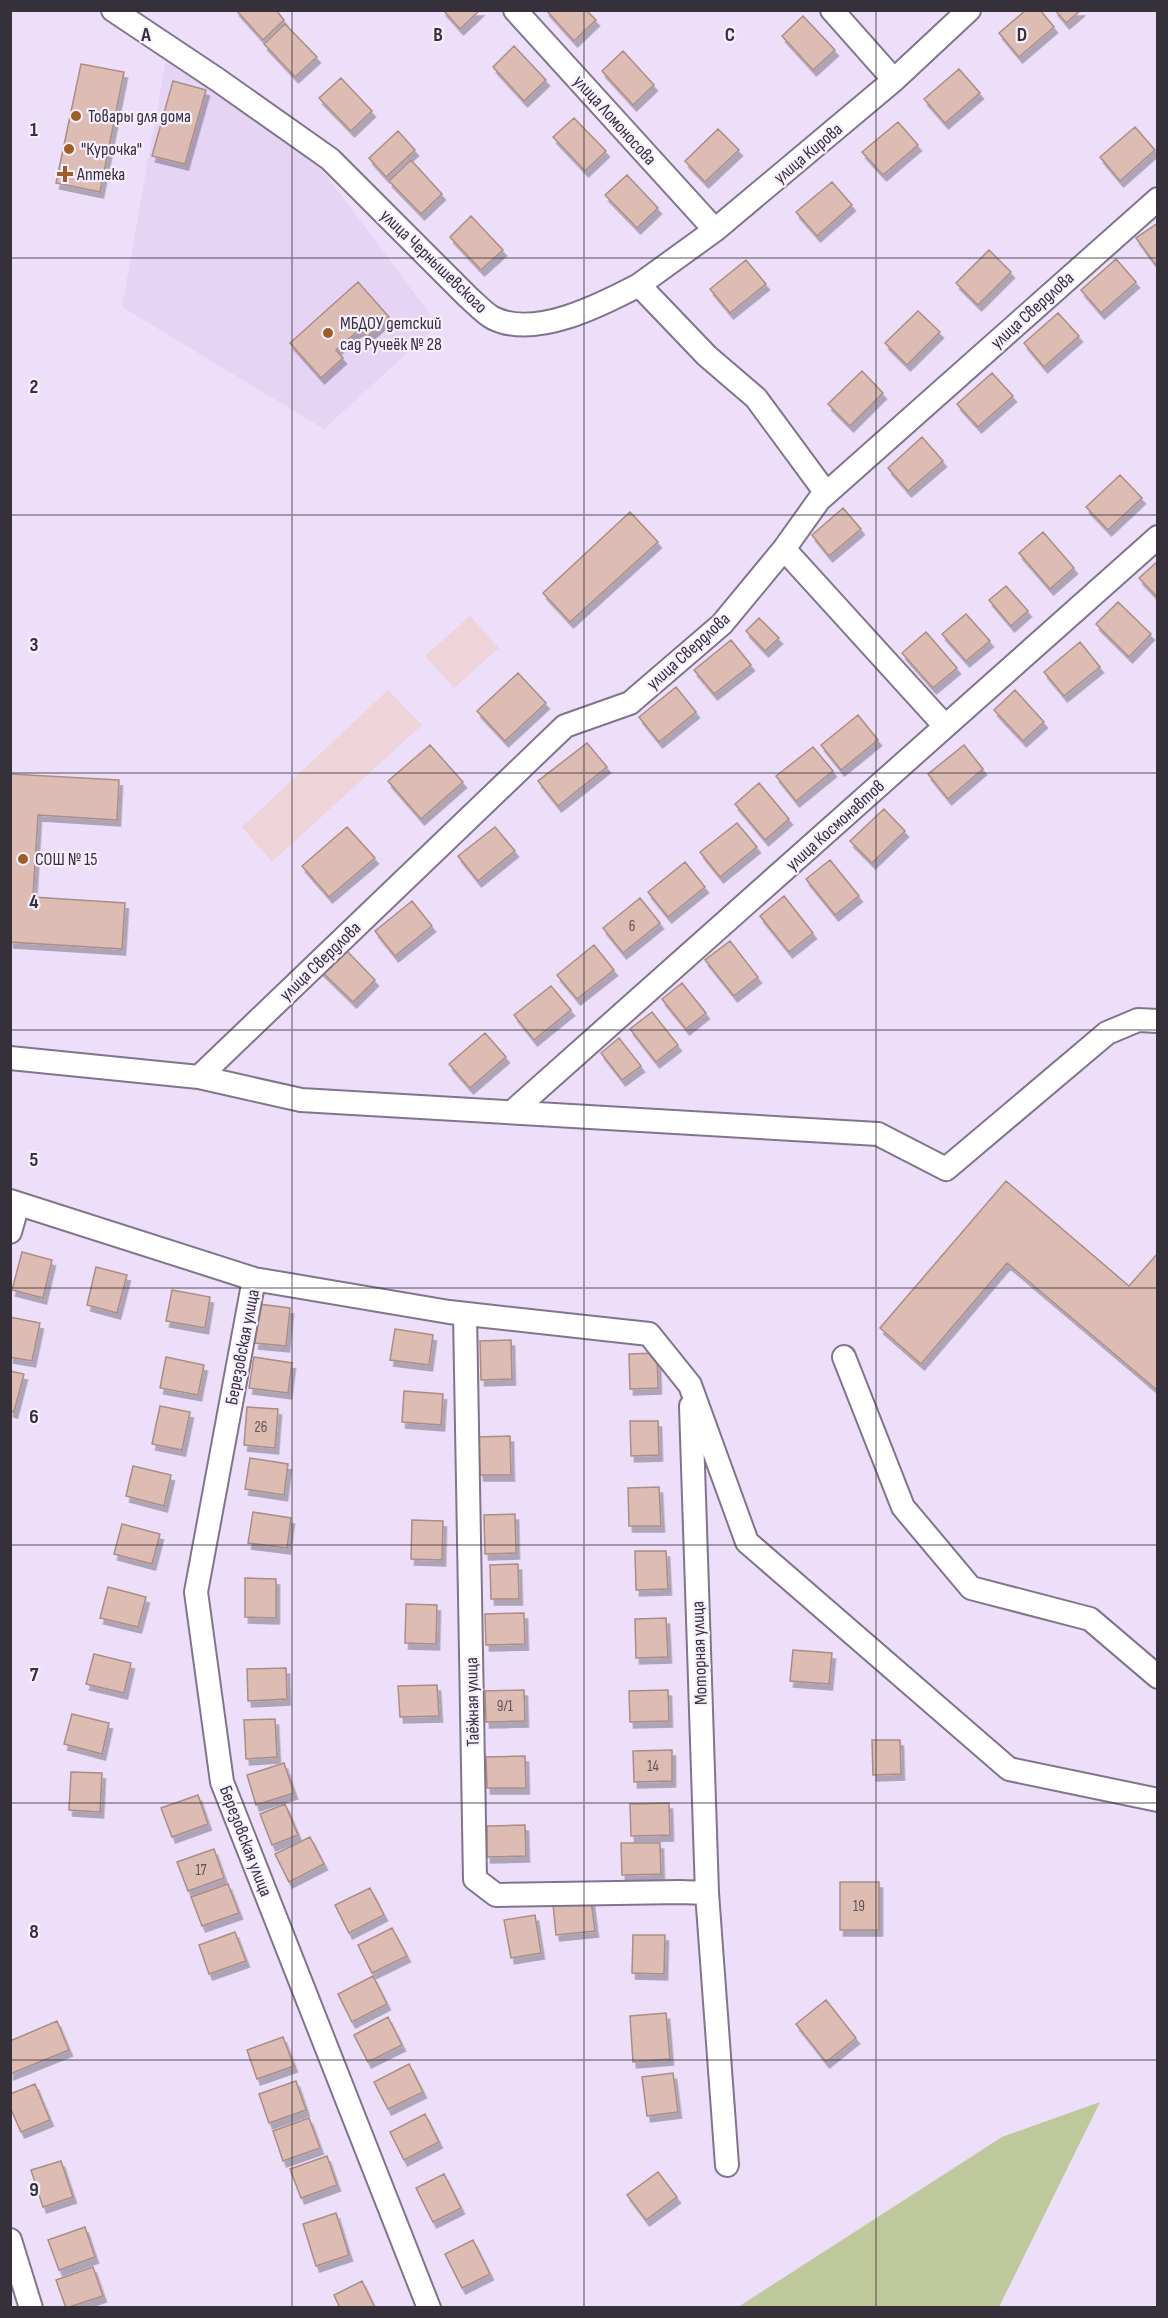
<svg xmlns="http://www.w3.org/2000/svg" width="1168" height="2318" font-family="'Sofia Sans Condensed',sans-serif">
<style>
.industrial{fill:#eed4d9}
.built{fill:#e6d4f5}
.green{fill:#bec89a}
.building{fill:#dcbcb3;stroke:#ab8d85;stroke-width:1.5;filter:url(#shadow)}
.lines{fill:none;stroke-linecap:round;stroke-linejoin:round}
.minor-casing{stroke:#81748b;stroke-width:26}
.minor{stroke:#fff;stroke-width:22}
.grid{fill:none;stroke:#36303a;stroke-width:1.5;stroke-opacity:0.55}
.poi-dot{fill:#9e5e28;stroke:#f7efff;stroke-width:2}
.labels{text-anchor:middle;stroke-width:4.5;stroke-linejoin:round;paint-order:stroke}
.number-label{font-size:15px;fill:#605358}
.poi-label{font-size:18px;fill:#36303a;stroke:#f7efff;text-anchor:start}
.street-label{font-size:18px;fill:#36303a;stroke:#f7efff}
.grid-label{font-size:20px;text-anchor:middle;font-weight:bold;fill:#36303a;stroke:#f7efff;stroke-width:4.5;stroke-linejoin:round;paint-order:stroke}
</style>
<defs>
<filter id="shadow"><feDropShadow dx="3.5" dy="6" stdDeviation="0" flood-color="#0004"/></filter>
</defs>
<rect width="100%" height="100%" fill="#eddff9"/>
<path class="industrial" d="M 470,616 L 499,648 L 454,688 L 425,656 Z
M 388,690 L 422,725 L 272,862 L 242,827 Z"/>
<path class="built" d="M 166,59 L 314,159 L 438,325 L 324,429 L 122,307 Z"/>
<path class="green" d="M 1100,2102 L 999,2307 L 738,2307 L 1002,2137 Z"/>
<path class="building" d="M 236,10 L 276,10 L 284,20 L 263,40 Z
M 443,10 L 480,10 L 460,29 Z
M 546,10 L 586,10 L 596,20 L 574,41 Z
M 1026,10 L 1040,10 L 1054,27 L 1019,57 L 999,33 Z
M 1055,10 L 1081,10 L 1066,23 Z
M 803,16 L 835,50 L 813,70 L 782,36 Z
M 285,24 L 317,57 L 295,77 L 264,44 Z
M 514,46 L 546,80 L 524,101 L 493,67 Z
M 623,51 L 654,85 L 633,105 L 602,71 Z
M 81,64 L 124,72 L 100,192 L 56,183 Z
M 959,69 L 980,93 L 945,123 L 924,99 Z
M 341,78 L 372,111 L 351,131 L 319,98 Z
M 173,81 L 206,90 L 185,164 L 152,156 Z
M 574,118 L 606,151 L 585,171 L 553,137 Z
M 898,122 L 918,145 L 883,175 L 862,152 Z
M 1135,127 L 1155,150 L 1120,181 L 1100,157 Z
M 718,129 L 739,150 L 705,182 L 685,161 Z
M 398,131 L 415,150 L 386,177 L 369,158 Z
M 411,160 L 442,194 L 421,214 L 389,181 Z
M 627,175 L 658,208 L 637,228 L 605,195 Z
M 832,182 L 852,205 L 817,236 L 796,212 Z
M 471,216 L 503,250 L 481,270 L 450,237 Z
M 1158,223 L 1158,268 L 1136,238 Z
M 989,250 L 1011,272 L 978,305 L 956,283 Z
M 1116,259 L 1136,282 L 1101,313 L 1081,290 Z
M 746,260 L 766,284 L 730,313 L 710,289 Z
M 358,282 L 389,317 L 367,337 L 360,329 L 336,350 L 343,358 L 321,378 L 290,343 Z
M 918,311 L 940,332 L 907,365 L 885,343 Z
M 1058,313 L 1079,336 L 1044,367 L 1024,343 Z
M 862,371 L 883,393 L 850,426 L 828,404 Z
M 992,373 L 1013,396 L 978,427 L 957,404 Z
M 922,437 L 943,461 L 908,491 L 888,468 Z
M 1120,475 L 1142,498 L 1108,530 L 1086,507 Z
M 843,508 L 861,529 L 829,556 L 812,535 Z
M 630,512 L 658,542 L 570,622 L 543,593 Z
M 1043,532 L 1074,568 L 1050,589 L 1019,553 Z
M 1158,561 L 1158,598 L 1139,578 Z
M 1006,586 L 1028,611 L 1011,626 L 989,600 Z
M 1118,602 L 1151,634 L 1129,657 L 1096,624 Z
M 966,614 L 990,641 L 966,661 L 942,634 Z
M 759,618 L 779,638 L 765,651 L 746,631 Z
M 926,632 L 957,668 L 933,688 L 902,653 Z
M 731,640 L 751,665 L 714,694 L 694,670 Z
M 1080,642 L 1100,667 L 1064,696 L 1044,672 Z
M 518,673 L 546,703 L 505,741 L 477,711 Z
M 676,687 L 696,712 L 659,742 L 639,717 Z
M 1015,690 L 1044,722 L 1023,741 L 994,710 Z
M 858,715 L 878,740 L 841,770 L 821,745 Z
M 587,743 L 607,767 L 558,806 L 538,781 Z
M 430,745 L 463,782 L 421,819 L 388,781 Z
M 964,745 L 983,769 L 948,799 L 928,774 Z
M 813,747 L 833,771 L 796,801 L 776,776 Z
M 10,774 L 119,780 L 117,820 L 38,815 L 33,897 L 125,903 L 122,949 L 10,942 Z
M 759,783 L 789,819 L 765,840 L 735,804 Z
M 884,809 L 905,831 L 872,863 L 850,841 Z
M 737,823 L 757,847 L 720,877 L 700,852 Z
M 347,827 L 375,858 L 329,897 L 302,866 Z
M 495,827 L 515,851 L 478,881 L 458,856 Z
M 830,860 L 859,896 L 835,915 L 806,879 Z
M 685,862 L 705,887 L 668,917 L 648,892 Z
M 784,896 L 813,933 L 789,952 L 760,916 Z
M 640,898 L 660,923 L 623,953 L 603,928 Z
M 412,901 L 432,926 L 395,956 L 375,931 Z
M 730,941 L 758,977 L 734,996 L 705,960 Z
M 594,945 L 614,970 L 577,999 L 557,975 Z
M 342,946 L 375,980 L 353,1002 L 319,969 Z
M 682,983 L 706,1013 L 686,1029 L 662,999 Z
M 551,986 L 571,1010 L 534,1040 L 514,1015 Z
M 652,1012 L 678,1045 L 656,1062 L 630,1029 Z
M 485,1033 L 506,1057 L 470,1088 L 449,1064 Z
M 619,1038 L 641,1066 L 622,1080 L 601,1053 Z
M 1006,1181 L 1129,1286 L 1158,1253 L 1158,1391 L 1007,1263 L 921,1364 L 880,1328 Z
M 22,1252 L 52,1260 L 43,1298 L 12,1290 Z
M 96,1267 L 127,1275 L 117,1313 L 87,1305 Z
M 172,1290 L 210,1297 L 205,1328 L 166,1321 Z
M 259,1304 L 290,1308 L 286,1346 L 255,1343 Z
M 10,1317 L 40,1323 L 32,1361 L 10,1357 Z
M 395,1329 L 433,1335 L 429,1365 L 390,1360 Z
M 511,1340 L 512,1379 L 481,1380 L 480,1341 Z
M 657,1353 L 658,1388 L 630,1389 L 629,1354 Z
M 166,1357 L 204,1365 L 198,1395 L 160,1388 Z
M 254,1357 L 292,1363 L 288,1393 L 249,1388 Z
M 10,1371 L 24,1374 L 14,1412 L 10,1411 Z
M 404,1391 L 443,1394 L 441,1425 L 402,1422 Z
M 160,1406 L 190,1412 L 182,1450 L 152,1444 Z
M 247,1407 L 278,1409 L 275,1448 L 244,1445 Z
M 630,1421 L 658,1421 L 659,1455 L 631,1456 Z
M 510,1436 L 511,1475 L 480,1475 L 478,1437 Z
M 250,1458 L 288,1464 L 284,1495 L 245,1489 Z
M 133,1466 L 171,1475 L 164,1506 L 126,1496 Z
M 659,1487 L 661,1526 L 629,1526 L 628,1488 Z
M 253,1512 L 291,1518 L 287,1548 L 248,1543 Z
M 515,1514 L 516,1553 L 485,1554 L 484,1515 Z
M 412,1520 L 443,1521 L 442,1560 L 411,1559 Z
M 122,1524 L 160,1534 L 152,1564 L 114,1554 Z
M 635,1551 L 666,1551 L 668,1589 L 636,1590 Z
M 518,1564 L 519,1599 L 491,1599 L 490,1565 Z
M 245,1578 L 276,1579 L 276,1618 L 245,1617 Z
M 108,1587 L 146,1597 L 138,1627 L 100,1618 Z
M 406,1604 L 437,1605 L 436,1644 L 405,1643 Z
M 524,1613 L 525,1644 L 486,1645 L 485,1614 Z
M 666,1618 L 668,1657 L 636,1658 L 635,1619 Z
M 793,1650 L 832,1653 L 829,1684 L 790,1681 Z
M 94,1654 L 131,1663 L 124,1693 L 86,1684 Z
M 286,1668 L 287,1699 L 248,1701 L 247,1669 Z
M 437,1685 L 439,1716 L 400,1717 L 398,1686 Z
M 524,1690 L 525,1721 L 486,1722 L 485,1691 Z
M 668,1690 L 669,1721 L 630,1722 L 629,1691 Z
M 72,1714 L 109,1723 L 102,1754 L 64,1744 Z
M 275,1719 L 277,1757 L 246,1759 L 244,1720 Z
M 872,1740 L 900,1740 L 901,1774 L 873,1775 Z
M 672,1750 L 672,1781 L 634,1782 L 633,1751 Z
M 525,1756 L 526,1788 L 487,1788 L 486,1757 Z
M 284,1763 L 294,1793 L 256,1805 L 247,1775 Z
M 71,1772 L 102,1773 L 100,1812 L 69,1810 Z
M 198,1795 L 208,1824 L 172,1837 L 161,1808 Z
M 669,1803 L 670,1835 L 631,1836 L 630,1804 Z
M 285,1804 L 298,1835 L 272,1845 L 260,1814 Z
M 525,1825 L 526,1856 L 487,1857 L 487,1826 Z
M 310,1837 L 324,1864 L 289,1882 L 275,1854 Z
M 621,1843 L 660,1843 L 661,1874 L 622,1875 Z
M 214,1849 L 224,1878 L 188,1891 L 177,1862 Z
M 840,1882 L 879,1882 L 879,1930 L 840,1930 Z
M 228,1884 L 239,1913 L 202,1926 L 191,1897 Z
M 370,1888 L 384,1915 L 349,1933 L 335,1905 Z
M 591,1900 L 595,1931 L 556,1935 L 553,1904 Z
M 535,1915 L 541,1953 L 511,1958 L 504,1920 Z
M 392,1928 L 407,1956 L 372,1973 L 358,1945 Z
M 235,1932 L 246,1961 L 209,1974 L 199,1945 Z
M 633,1935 L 665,1935 L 664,1974 L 632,1973 Z
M 373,1976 L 387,2004 L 352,2022 L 338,1994 Z
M 826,2000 L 856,2038 L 826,2062 L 796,2024 Z
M 666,2013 L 670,2059 L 633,2062 L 630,2016 Z
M 388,2017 L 402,2045 L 368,2062 L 354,2035 Z
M 57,2021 L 69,2050 L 10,2074 L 10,2041 Z
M 283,2037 L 294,2066 L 257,2079 L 247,2050 Z
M 409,2064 L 423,2092 L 388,2109 L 374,2082 Z
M 673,2073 L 678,2112 L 647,2116 L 642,2077 Z
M 296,2081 L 306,2110 L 269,2123 L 259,2094 Z
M 35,2084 L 50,2120 L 21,2132 L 10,2107 L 10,2094 Z
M 425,2114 L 439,2142 L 404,2160 L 390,2132 Z
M 309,2118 L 320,2148 L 283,2161 L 273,2131 Z
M 327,2156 L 337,2185 L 301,2198 L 290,2169 Z
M 61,2161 L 73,2197 L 43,2207 L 31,2170 Z
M 658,2172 L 677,2197 L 646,2220 L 627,2195 Z
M 444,2174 L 461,2208 L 433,2222 L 416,2188 Z
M 336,2213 L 349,2255 L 316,2266 L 303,2224 Z
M 85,2227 L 95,2257 L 59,2270 L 48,2240 Z
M 473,2240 L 490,2274 L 462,2288 L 445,2254 Z
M 93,2267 L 103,2296 L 66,2308 L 56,2280 Z
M 362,2281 L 375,2308 L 340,2308 L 334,2295 Z"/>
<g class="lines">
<defs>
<path id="minor" d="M 113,10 L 218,80 L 330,159 L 468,297 C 476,304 485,314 493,318 C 535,339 601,305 639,285 L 707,356 L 756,398 L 826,493
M 515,10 L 715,230
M 832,10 L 894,80
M 639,285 L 715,230 L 894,80 L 969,10
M 784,549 L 945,726
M 10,1058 L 199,1077 L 301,1100 L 878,1134 L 946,1169 L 1107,1033 L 1138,1020 L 1158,1021
M 199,1077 L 565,726 L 630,703 L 722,624 L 784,549 L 819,500 L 1158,199
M 512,1112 L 1158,537
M 10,1201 L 254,1279 L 449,1312 L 649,1334 L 690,1385 L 747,1542 L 1009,1769 L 1158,1800
M 10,1232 L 18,1204
M 254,1279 L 196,1592 L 222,1782 L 429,2308
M 465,1314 L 475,1879 L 496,1895 L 680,1892 L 707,1893 L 691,1406
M 844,1357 L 903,1507 L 971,1588 L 1090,1619 L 1158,1677
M 707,1893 L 727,2165
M 10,2240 L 31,2308"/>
</defs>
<use href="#minor" class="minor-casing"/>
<use href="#minor" class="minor"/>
</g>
<path class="grid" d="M 292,10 L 292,2308M 584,10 L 584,2308M 876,10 L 876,2308M 10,258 L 1158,258M 10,515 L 1158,515M 10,773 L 1158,773M 10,1030 L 1158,1030M 10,1288 L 1158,1288M 10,1545 L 1158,1545M 10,1803 L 1158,1803M 10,2060 L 1158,2060"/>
<g class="poi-dot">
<circle cx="76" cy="116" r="6"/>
<circle cx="69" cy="149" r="6"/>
<path d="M62 165h6v6h6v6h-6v6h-6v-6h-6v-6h6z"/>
<circle cx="328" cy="333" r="6"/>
<circle cx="23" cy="859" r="6"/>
</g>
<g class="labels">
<g class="number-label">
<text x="632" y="931">6</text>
<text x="261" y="1432">26</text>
<text x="505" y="1711">9/1</text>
<text x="653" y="1771">14</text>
<text x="201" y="1875">17</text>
<text x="859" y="1911">19</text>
</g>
<g class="poi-label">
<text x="88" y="122">Товары для дома</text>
<text x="81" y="155">"Курочка"</text>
<text x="77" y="180">Аптека</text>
<text x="340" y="329">МБДОУ детский<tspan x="340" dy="21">сад Ручеёк № 28</tspan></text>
<text x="35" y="865">СОШ № 15</text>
</g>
<g class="street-label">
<text transform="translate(615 120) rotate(48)" y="6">улица Ломоносова</text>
<text transform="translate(808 153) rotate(-40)" y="6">улица Кирова</text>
<text transform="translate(434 261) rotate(44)" y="6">улица Чернышевского</text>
<text transform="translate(1032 310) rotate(-42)" y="6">улица Свердлова</text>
<text transform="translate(688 651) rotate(-42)" y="6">улица Свердлова</text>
<text transform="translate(835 825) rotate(-42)" y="6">улица Космонавтов</text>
<text transform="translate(320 961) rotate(-44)" y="6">улица Свердлова</text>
<text transform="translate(242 1347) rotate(-79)" y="6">Березовская улица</text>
<text transform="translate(699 1653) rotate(-92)" y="6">Моторная улица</text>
<text transform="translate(472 1702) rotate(-91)" y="6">Таёжная улица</text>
<text transform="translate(246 1841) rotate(69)" y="6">Березовская улица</text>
</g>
</g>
<g class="grid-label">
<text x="146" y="41">A</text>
<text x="438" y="41">B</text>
<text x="730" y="41">C</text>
<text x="1022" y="41">D</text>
<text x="34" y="136">1</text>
<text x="34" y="393">2</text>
<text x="34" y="651">3</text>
<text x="34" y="908">4</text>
<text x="34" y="1166">5</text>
<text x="34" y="1423">6</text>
<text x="34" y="1681">7</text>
<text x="34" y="1938">8</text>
<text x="34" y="2196">9</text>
</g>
<rect width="1168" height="2318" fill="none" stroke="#36303a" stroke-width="24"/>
</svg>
